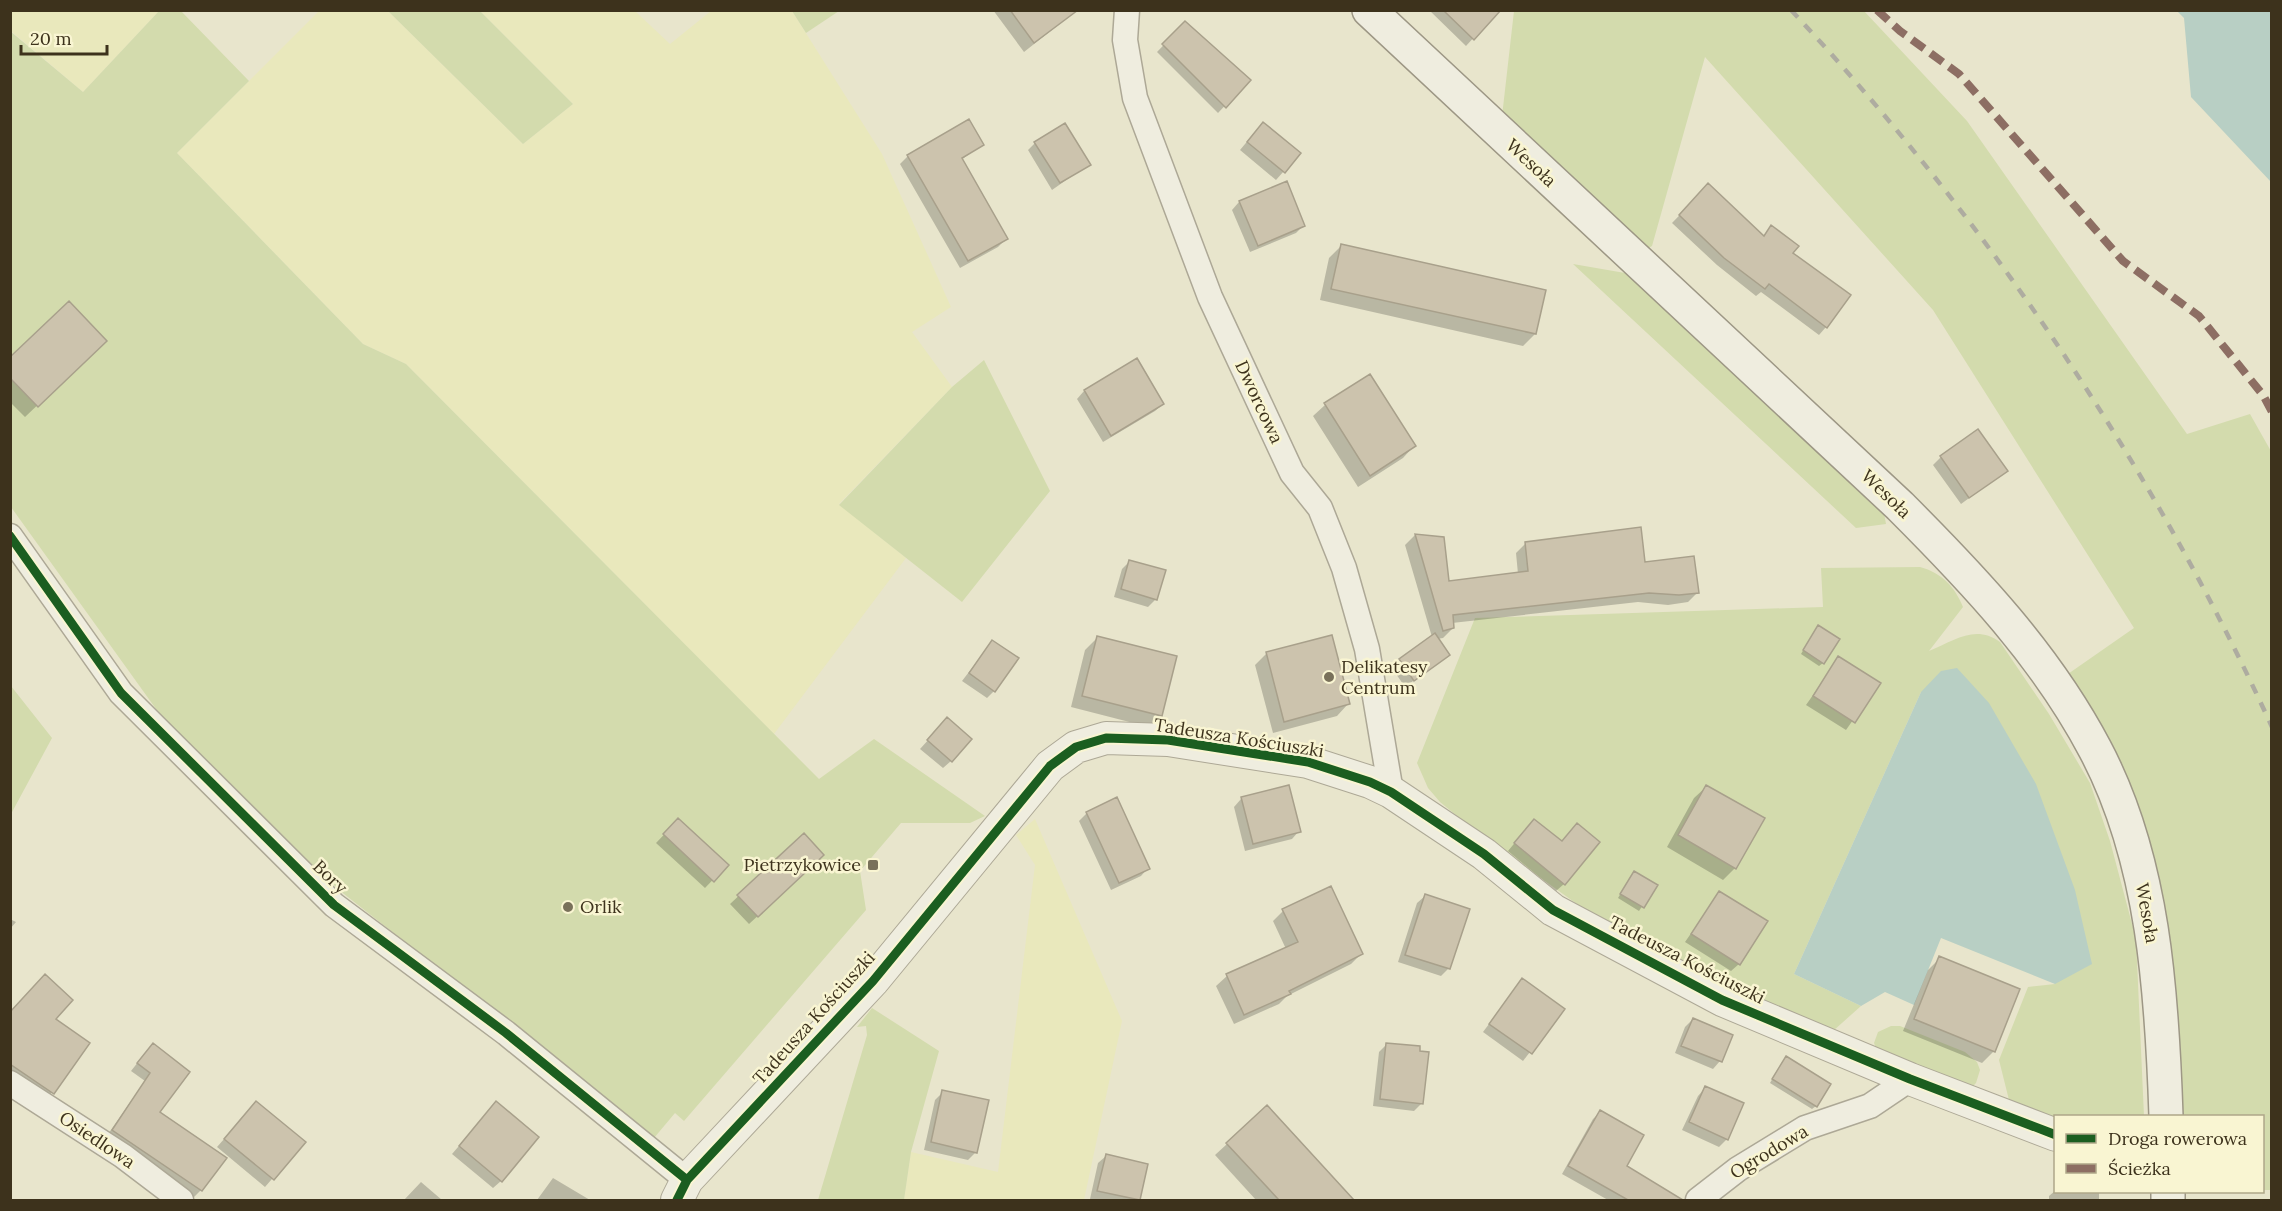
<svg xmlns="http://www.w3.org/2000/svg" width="2282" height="1211" font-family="Lora,serif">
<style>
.farmland{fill:#e9e8bc}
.green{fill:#d3dbad}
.water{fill:#b8cfc4}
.shadow{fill:#0003}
.building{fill:#ccc3ad;stroke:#a8a08b;stroke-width:1.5}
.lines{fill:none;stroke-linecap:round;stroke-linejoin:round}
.minor-casing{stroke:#ada896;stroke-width:27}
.tertiary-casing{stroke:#ada896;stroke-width:34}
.secondary-casing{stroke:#9d9785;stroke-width:36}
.minor{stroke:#efeddf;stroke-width:24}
.tertiary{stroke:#efeddf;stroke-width:32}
.secondary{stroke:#efeddf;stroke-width:33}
.rail{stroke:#aeaca0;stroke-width:4.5;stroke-dasharray:10 10;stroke-linecap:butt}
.quiet{stroke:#8d6e63;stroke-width:8;stroke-dasharray:15 8;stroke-linecap:butt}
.cycleway-casing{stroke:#f9f5d2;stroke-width:13}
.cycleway{stroke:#1b5e20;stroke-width:9}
.poi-dot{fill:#79715a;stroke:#f9f5d2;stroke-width:2}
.labels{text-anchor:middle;stroke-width:5;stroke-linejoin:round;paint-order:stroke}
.street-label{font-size:18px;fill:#3d321c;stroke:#f9f5d2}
.poi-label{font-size:18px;fill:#3d321c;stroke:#f9f5d2;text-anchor:start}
</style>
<rect width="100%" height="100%" fill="#e8e5cc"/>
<path class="farmland" d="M 10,11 L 159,11 L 83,92 L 11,31 Z
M 319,11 L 388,11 L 523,144 L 573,104 L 480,11 L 635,11 L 670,44 L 711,11 L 792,11 L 882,154 L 951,307 L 912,332 L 952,387 L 839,504 L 906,558 L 774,734 L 406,364 L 363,344 L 177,153 Z
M 1035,819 L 1122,1021 L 1084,1200 L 904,1200 L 911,1152 L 998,1172 L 1035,865 L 1016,835 Z"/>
<path class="green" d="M 159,11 L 181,11 L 249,81 L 177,153 L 363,344 L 406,364 L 819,779 L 874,739 L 985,816 L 970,823 L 901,823 L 860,871 L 866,910 L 684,1121 L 675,1113 L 654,1138 L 339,890 L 174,734 L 11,507 L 10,31 L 83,92 Z
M 388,11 L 480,11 L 573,104 L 523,144 Z
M 792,11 L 839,11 L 806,33 Z
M 1514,11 L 1864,11 L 1967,121 L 2187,434 L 2250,414 L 2272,453 L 2271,1190 L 2263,1190 L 2262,1116 L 2166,1116 L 2150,925 L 2055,683 L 2134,628 L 1933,310 L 1705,57 L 1652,246 L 1634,257 L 1500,134 Z
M 1573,264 L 1625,273 L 1884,513 L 1886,524 L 1856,528 Z
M 984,360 L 1050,491 L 962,602 L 839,505 L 952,387 Z
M 1920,567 C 1942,573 1955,587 1963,607 L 1929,651 C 1954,641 1975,624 2000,642 L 2049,714 L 2090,783 L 2110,841 L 2136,939 L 2144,1116 L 2055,1118 L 2009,1100 L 1999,1060 L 2028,987 L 2055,984 L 1921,692 L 1794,974 L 1861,1006 L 1833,1031 L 1758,999 L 1654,950 L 1602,922 L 1474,830 L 1440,802 L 1428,788 L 1417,763 L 1475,618 L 1823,607 L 1821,568 Z
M 11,686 L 52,738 L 11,814 Z
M 872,1008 L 939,1051 L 911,1152 L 904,1200 L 818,1200 L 867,1035 L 866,1026 L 857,1027 Z
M 1891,1026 L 1900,1026 L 1965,1052 L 1977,1062 L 1980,1070 L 1976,1083 L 1971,1088 L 1876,1048 L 1874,1043 L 1878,1032 Z"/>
<path class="water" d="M 2177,11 L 2271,11 L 2271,182 L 2191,97 L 2184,18 Z
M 1957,668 L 1989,703 L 2036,784 L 2075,890 L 2092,964 L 2055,984 L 1941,938 L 1914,1005 L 1885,992 L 1861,1006 L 1794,974 L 1921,692 L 1941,671 Z"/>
<path class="shadow" d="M 993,10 L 1077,10 L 1024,52 Z
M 1429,10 L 1499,10 L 1466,46 Z
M 1185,23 L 1249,80 L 1218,113 L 1157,52 Z
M 1255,132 L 1299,154 L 1276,180 L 1240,150 Z
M 1035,143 L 1089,164 L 1052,190 L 1028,150 Z
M 982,145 L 961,160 L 1006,239 L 998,247 L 960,268 L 900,164 L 908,156 Z
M 1286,182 L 1304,225 L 1296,233 L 1250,252 L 1232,210 L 1239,202 Z
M 1709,185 L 1763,237 L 1772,227 L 1791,253 L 1826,327 L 1819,335 L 1761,292 L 1756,296 L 1717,265 L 1672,223 Z
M 1341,246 L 1535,334 L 1523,346 L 1320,300 L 1329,258 Z
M 105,341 L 25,417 L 10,402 L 10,359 Z
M 1136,360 L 1163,404 L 1155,411 L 1103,442 L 1077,399 L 1084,391 Z
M 1369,376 L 1414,446 L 1403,458 L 1358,487 L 1313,416 L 1325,405 Z
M 1941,457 L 2006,471 L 1961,504 L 1933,465 Z
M 1415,535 L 1443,539 L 1448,583 L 1518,574 L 1516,553 L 1526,543 L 1644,564 L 1698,592 L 1688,602 L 1668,605 L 1638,602 L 1452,623 L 1453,628 L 1443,638 L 1437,639 L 1448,655 L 1405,687 L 1392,668 L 1432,637 L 1405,545 Z
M 1130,561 L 1156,599 L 1148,607 L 1114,597 L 1122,569 Z
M 1815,630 L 1823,663 L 1819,666 L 1801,654 Z
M 1097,638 L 1161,715 L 1149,727 L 1071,707 L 1085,650 Z
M 992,642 L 994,691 L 987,698 L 962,681 Z
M 1267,653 L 1348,704 L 1337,716 L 1273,733 L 1255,665 Z
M 1839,658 L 1879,683 L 1846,730 L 1806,705 Z
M 940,727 L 951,761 L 943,768 L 920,749 Z
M 1706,787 L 1735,868 L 1723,880 L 1667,847 L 1694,798 Z
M 1241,799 L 1299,831 L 1292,839 L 1245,851 L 1234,807 Z
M 1087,813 L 1148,868 L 1141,876 L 1111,890 L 1079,821 Z
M 678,820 L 727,865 L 705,888 L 656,843 Z
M 1527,828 L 1564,884 L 1556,891 L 1508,851 Z
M 804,835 L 815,863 L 749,924 L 730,904 Z
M 1631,876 L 1656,885 L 1639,911 L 1618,898 Z
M 1719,893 L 1739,964 L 1731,971 L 1685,942 Z
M 1425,896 L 1449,968 L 1441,976 L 1398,962 L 1417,903 Z
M 1283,911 L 1361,954 L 1351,964 L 1287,996 L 1279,1004 L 1234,1024 L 1216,986 L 1227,976 L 1286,949 L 1273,921 Z
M 10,919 L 16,922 L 10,929 Z
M 1940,958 L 1994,1051 L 1982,1063 L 1903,1031 L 1928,970 Z
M 1522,980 L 1563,1009 L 1523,1061 L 1483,1032 Z
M 10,1013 L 54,1019 L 88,1044 L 46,1100 L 10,1076 Z
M 1693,1019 L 1731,1035 L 1720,1061 L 1713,1069 L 1675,1053 L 1685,1027 Z
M 1387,1044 L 1422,1103 L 1414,1111 L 1373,1106 L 1379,1052 Z
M 146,1052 L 157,1113 L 201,1190 L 194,1197 L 106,1137 L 145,1081 L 131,1071 Z
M 1783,1061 L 1816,1106 L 1812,1109 L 1770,1083 Z
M 1705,1088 L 1727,1139 L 1719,1147 L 1682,1130 L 1698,1096 Z
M 943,1092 L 976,1152 L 968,1160 L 924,1150 L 935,1100 Z
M 256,1103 L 304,1142 L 265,1187 L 217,1147 Z
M 489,1111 L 501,1181 L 493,1188 L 452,1154 Z
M 1600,1112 L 1625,1167 L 1673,1196 L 1671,1200 L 1608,1200 L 1562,1174 L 1593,1119 Z
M 1227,1144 L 1344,1192 L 1335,1200 L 1256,1200 L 1215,1155 Z
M 1106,1156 L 1146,1165 L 1138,1200 L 1090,1199 L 1098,1163 Z
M 553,1178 L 590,1200 L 537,1200 Z
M 421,1182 L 442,1200 L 404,1200 Z
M 2056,1190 L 2099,1192 L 2099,1200 L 2049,1200 L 2049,1196 Z"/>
<path class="building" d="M 1010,10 L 1078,10 L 1034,43 Z
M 1443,10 L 1501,10 L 1474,40 Z
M 1185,21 L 1251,80 L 1226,108 L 1162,44 Z
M 969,119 L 984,145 L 962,158 L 1008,239 L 968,261 L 907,155 Z
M 1263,122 L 1301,153 L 1285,173 L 1247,142 Z
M 1065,123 L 1091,165 L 1060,183 L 1034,142 Z
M 1287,181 L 1305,226 L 1258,246 L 1239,201 Z
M 1708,183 L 1764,236 L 1771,225 L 1799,246 L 1793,253 L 1851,295 L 1827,328 L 1769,284 L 1765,289 L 1724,258 L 1679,215 Z
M 1341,244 L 1546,290 L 1536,334 L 1331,289 Z
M 69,301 L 107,341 L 38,407 L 10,378 L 10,357 Z
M 1137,358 L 1164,404 L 1111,436 L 1084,390 Z
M 1370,374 L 1416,446 L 1370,476 L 1324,403 Z
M 1978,429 L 2008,471 L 1969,498 L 1940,456 Z
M 1641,527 L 1645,562 L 1694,556 L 1699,593 L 1679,595 L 1649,593 L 1453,615 L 1454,628 L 1443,631 L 1415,534 L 1444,537 L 1449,581 L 1528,571 L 1525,542 Z
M 1129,560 L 1166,570 L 1157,600 L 1121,589 Z
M 1818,625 L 1840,639 L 1824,664 L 1803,650 Z
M 1435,633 L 1450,655 L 1414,681 L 1399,659 Z
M 1332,635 L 1350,704 L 1284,722 L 1266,652 Z
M 1097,636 L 1177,656 L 1162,716 L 1082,696 Z
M 992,640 L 1019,658 L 995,692 L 969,673 Z
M 1838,656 L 1881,683 L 1855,723 L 1813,696 Z
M 947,717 L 972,739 L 952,762 L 927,740 Z
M 1289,785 L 1301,832 L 1253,844 L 1241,797 Z
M 1706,785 L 1765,818 L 1736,869 L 1678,835 Z
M 1117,797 L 1150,869 L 1119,883 L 1086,812 Z
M 678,818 L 729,865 L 714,882 L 663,834 Z
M 1534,819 L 1562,841 L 1577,823 L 1600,842 L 1565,885 L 1514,843 Z
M 804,833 L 824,855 L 758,917 L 737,895 Z
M 1634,871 L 1658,885 L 1644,908 L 1620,894 Z
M 1331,886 L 1363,954 L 1289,991 L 1291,994 L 1244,1015 L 1226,974 L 1298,942 L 1282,909 Z
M 1719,891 L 1768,921 L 1740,965 L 1691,934 Z
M 1425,894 L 1470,909 L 1450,969 L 1405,955 Z
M 1939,956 L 2020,989 L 1995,1052 L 1914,1019 Z
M 45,974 L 73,1000 L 56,1019 L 90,1043 L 54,1094 L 10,1064 L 10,1012 Z
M 1522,978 L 1565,1009 L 1532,1054 L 1489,1024 Z
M 1693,1018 L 1733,1035 L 1722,1062 L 1681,1046 Z
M 153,1043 L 190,1072 L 160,1112 L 227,1158 L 202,1191 L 112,1130 L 150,1073 L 137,1063 Z
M 1386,1043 L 1420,1046 L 1420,1051 L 1429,1052 L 1423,1104 L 1380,1099 Z
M 1786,1056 L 1831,1084 L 1817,1107 L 1772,1079 Z
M 1705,1086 L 1744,1103 L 1728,1140 L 1689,1122 Z
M 942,1090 L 989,1100 L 977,1153 L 931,1142 Z
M 256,1101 L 306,1142 L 274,1180 L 224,1139 Z
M 496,1101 L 539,1137 L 502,1182 L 459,1146 Z
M 1267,1105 L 1354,1200 L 1279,1200 L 1226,1143 Z
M 1600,1110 L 1644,1135 L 1627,1166 L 1683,1200 L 1628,1200 L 1568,1166 Z
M 1106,1154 L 1148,1164 L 1140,1200 L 1097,1191 Z"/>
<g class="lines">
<defs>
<path id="minor" d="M 1127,10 L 1125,40 L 1135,98 L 1210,297 L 1292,473 L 1320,508 L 1344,568 L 1367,649 L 1391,792
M 10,536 L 121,693 L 334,905 L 506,1033 L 687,1180
M 10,1083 L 123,1156 L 181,1200
M 1698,1200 L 1738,1169 L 1805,1128 L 1870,1106 L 1910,1079"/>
<path id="tertiary" d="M 677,1200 L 687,1180 L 873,981 L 1050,766 L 1076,747 L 1106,738 L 1168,740 L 1308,762 L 1370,782 L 1391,792 L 1484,854 L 1553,910 L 1722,1000 L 1910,1079 L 2056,1135"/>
<path id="secondary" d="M 1369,10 L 1900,506 C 1974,580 2046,656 2095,749 C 2154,860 2162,994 2166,1116
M 2168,1192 L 2168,1200"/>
</defs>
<use href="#minor" class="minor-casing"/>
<use href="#tertiary" class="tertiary-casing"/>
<use href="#secondary" class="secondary-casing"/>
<use href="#minor" class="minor"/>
<use href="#tertiary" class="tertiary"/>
<use href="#secondary" class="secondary"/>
<path class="rail" d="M 1791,10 C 1988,221 2152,465 2272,727"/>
<path class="quiet" d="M 1877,10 L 1900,31 L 1959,74 L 2123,261 L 2199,316 L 2263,395 L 2272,412"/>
<defs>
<path id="cycleway" d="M 10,536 L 121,693 L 334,905 L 506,1033 L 687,1180
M 677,1200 L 687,1180 L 873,981 L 1050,766 L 1076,747 L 1106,738 L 1168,740 L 1308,762 L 1370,782 L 1391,792 L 1484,854 L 1553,910 L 1722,1000 L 1910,1079 L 2056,1135"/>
</defs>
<use href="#cycleway" class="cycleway-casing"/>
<use href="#cycleway" class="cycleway"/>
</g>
<g class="poi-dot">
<circle cx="1329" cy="677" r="6"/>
<rect x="867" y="859" width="12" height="12" rx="3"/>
<circle cx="568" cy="907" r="6"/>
</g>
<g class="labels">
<g class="street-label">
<text transform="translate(1531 163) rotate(43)" y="6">Wesoła</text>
<text transform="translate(1259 402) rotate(65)" y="6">Dworcowa</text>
<text transform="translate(1886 494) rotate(44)" y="6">Wesoła</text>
<text transform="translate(1239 738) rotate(9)" y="6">Tadeusza Kościuszki</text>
<text transform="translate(330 877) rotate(44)" y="6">Bory</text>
<text transform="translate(2147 913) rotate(80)" y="6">Wesoła</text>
<text transform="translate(1687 960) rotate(27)" y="6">Tadeusza Kościuszki</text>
<text transform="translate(814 1018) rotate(-48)" y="6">Tadeusza Kościuszki</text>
<text transform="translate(97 1140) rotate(34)" y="6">Osiedlowa</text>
<text transform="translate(1769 1152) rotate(-31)" y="6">Ogrodowa</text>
</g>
<g class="poi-label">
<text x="1341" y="673">Delikatesy<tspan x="1341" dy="21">Centrum</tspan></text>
<text x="861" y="871" text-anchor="end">Pietrzykowice</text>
<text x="580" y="913">Orlik</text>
</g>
</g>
<rect width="2282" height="1211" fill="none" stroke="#3d321c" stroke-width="24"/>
<rect x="2054" y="1115" width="210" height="78" fill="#f9f5d2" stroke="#aea789" stroke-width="1.5"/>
<rect x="2066" y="1134" width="30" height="9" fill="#1b5e20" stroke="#aea789" stroke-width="1.5"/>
<text x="2108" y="1145" font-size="18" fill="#3d321c">Droga rowerowa</text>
<rect x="2066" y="1164" width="30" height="9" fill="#8d6e63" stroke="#aea789" stroke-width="1.5"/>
<text x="2108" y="1175" font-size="18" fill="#3d321c">Ścieżka</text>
<path d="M21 45v9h86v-9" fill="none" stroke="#3d321c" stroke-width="3"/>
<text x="30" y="45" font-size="18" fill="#3d321c" stroke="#f9f5d2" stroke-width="4.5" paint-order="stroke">20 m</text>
</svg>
